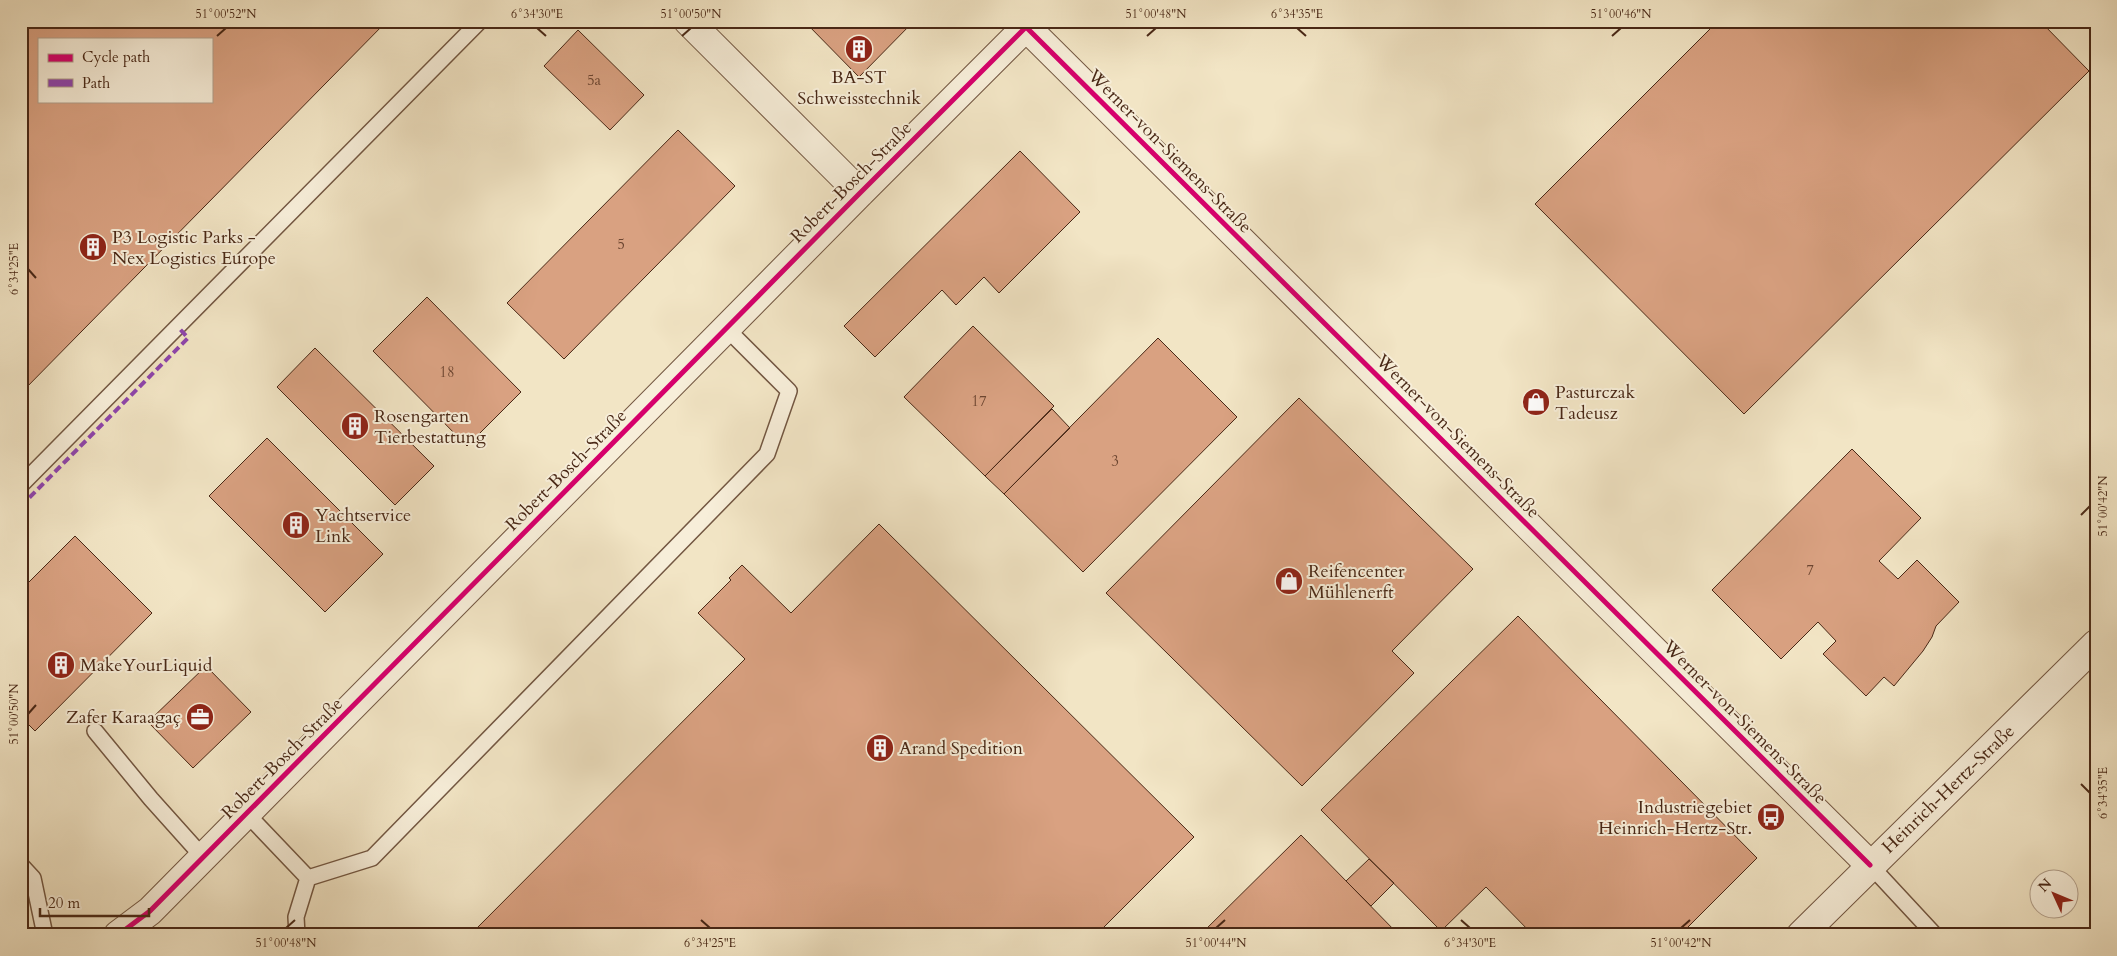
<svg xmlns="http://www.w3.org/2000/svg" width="2117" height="956" font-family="Cardo,serif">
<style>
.building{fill:#d9a181;stroke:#492816;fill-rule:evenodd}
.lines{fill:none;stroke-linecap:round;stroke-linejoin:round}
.lane-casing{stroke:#735742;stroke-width:18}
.street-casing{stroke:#735742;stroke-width:30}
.lane{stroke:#f7eed9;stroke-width:15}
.street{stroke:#f7eed9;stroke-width:28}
.quiet{stroke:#8e44ad;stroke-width:4;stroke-dasharray:8 4;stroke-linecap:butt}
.cycleway-casing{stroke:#f7eed9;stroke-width:8}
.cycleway{stroke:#d6006c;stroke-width:5}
.ticks{fill:none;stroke:#492816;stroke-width:2}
.labels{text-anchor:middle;stroke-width:4;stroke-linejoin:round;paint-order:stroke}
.number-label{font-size:15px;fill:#6d4631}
.poi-label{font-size:18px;fill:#492816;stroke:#f7eed9;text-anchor:start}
.street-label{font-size:18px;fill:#492816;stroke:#f7eed9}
.neatline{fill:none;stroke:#492816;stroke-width:2}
.ticks-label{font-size:12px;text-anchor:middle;fill:#492816}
</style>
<rect width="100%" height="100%" fill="#f2e5c5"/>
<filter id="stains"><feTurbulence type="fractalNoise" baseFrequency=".004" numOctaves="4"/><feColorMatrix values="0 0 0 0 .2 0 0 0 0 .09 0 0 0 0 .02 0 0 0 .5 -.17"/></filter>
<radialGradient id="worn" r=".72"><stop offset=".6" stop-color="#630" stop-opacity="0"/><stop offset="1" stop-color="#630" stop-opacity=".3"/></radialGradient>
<path class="building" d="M 21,21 L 387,21 L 21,393 ZM 39,39 L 211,39 L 211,101 L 39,101 Z
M 804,21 L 914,21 L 859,77 Z
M 1718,21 L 2040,21 L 2089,71 L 1744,414 L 1535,204 Z
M 578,30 L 644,95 L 610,130 L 544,66 Z
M 678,130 L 735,186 L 564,359 L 507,303 Z
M 1020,151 L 1080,212 L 999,293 L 984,277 L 956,305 L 942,290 L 875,357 L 844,326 Z
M 427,297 L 521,392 L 467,446 L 373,351 Z
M 973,326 L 1054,406 L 985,476 L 904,397 Z
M 1158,338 L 1237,417 L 1083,572 L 1004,494 Z
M 315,348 L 434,466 L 395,505 L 277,387 Z
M 1299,398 L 1473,569 L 1392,651 L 1414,673 L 1302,786 L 1106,593 Z
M 1052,409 L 1070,428 L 1004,494 L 985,476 Z
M 267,438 L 383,554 L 325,612 L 209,496 Z
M 1852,449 L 1921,518 L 1879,561 L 1898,579 L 1917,560 L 1959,602 L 1936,626 L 1932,637 L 1923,651 L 1894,686 L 1884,677 L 1866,696 L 1823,654 L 1836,641 L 1818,622 L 1781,659 L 1712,590 Z
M 879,524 L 1194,837 L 1096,935 L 470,935 L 745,659 L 698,613 L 731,580 L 729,578 L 742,565 L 791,613 Z
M 75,536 L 152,613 L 35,731 L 21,717 L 21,590 Z
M 1518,616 L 1757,858 L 1680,935 L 1533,935 L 1486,887 L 1441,931 L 1321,810 Z
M 206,666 L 251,712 L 193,768 L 148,722 Z
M 1301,835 L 1399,935 L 1200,935 Z
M 1369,859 L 1394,883 L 1371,906 L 1346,881 Z"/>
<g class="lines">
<defs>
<path id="lane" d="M 21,485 L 480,21
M 95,731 L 151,799 L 203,857
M 246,813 L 308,878
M 21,865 L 33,878 L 45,935
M 1870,865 L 1935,935
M 308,878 L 372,858 L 767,454 L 789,391 L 726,328
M 297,935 L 296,917 L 308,878"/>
<path id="street" d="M 688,21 L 860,193
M 1026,27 L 1870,865
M 118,935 L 150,911 L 860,193 L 1032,21
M 1801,935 L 2096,644"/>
</defs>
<use href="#lane" class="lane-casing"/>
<use href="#street" class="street-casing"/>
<use href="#lane" class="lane"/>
<use href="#street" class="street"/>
<path class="quiet" d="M 21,506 L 188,338 L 178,327
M 21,815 L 26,820 L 21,825"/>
<defs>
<path id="cycleway" d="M 1026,27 L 1870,865
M 118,935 L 150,911 L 860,193 L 1032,21"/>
</defs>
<use href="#cycleway" class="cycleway-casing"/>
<use href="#cycleway" class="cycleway"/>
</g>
<path class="ticks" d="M 537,28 L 546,36M 1297,28 L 1306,36M 217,36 L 226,28M 682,36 L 691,28M 1147,36 L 1156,28M 1612,36 L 1621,28M 28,269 L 36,278M 2081,515 L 2090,506M 28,714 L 36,705M 2081,784 L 2090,793M 701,920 L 710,928M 1461,920 L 1470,928M 286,928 L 295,920M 1216,928 L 1225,920M 1681,928 L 1690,920"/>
<defs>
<symbol id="building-disc" viewBox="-11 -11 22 22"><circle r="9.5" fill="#8f2418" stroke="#f7eed9"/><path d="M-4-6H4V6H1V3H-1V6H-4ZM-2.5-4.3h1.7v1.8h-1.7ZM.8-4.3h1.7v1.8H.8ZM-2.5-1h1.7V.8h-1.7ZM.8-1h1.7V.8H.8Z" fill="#fff"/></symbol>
<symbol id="shop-disc" viewBox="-11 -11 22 22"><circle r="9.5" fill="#8f2418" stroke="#f7eed9"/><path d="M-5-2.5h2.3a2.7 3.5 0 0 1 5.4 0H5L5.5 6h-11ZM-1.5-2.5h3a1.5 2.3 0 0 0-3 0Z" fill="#fff"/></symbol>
<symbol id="office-disc" viewBox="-11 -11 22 22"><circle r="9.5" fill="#8f2418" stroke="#f7eed9"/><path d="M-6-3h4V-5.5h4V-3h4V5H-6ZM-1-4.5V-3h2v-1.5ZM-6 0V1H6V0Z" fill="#fff"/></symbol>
<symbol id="bus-disc" viewBox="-11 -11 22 22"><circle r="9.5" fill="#8f2418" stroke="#f7eed9"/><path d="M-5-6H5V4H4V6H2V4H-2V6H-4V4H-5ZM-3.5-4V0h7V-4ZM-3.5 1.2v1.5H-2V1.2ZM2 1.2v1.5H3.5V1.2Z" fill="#fff"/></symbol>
</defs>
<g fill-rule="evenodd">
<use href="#building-disc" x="843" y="33" width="32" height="32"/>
<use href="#building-disc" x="77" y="231" width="32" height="32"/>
<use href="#shop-disc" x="1520" y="386" width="32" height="32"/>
<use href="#building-disc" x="339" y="410" width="32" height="32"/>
<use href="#building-disc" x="280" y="509" width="32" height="32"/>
<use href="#shop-disc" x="1273" y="565" width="32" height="32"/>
<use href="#building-disc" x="45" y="649" width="32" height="32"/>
<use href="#office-disc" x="184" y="701" width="32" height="32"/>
<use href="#building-disc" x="864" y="732" width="32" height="32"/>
<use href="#bus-disc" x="1755" y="801" width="32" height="32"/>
</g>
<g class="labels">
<g class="number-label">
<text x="594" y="85">5a</text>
<text x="621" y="249">5</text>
<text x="447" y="377">18</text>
<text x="979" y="406">17</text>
<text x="1115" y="466">3</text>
<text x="1810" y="575">7</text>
</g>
<g class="poi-label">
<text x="859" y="83" text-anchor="middle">BA-ST<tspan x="859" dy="21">Schweisstechnik</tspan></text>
<text x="112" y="243">P3 Logistic Parks -<tspan x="112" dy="21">Nex Logistics Europe</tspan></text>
<text x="1555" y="398">Pasturczak<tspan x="1555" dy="21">Tadeusz</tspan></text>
<text x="374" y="422">Rosengarten<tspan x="374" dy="21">Tierbestattung</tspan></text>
<text x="315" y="521">Yachtservice<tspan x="315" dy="21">Link</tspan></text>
<text x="1308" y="577">Reifencenter<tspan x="1308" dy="21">Mühlenerft</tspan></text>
<text x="80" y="671">MakeYourLiquid</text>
<text x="181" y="723" text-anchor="end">Zafer Karaagaç</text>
<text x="899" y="754">Arand Spedition</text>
<text x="1752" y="813" text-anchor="end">Industriegebiet<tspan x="1752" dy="21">Heinrich-Hertz-Str.</tspan></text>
</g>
<g class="street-label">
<text transform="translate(1170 151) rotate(45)" y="6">Werner-von-Siemens-Straße</text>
<text transform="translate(851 182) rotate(-45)" y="6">Robert-Bosch-Straße</text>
<text transform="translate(1458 436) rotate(45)" y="6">Werner-von-Siemens-Straße</text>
<text transform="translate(566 470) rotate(-45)" y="6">Robert-Bosch-Straße</text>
<text transform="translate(1745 722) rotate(45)" y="6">Werner-von-Siemens-Straße</text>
<text transform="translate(282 758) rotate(-45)" y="6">Robert-Bosch-Straße</text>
<text transform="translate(1948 789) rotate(-44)" y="6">Heinrich-Hertz-Straße</text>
</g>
</g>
<rect width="2117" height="956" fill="none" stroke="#f2e5c5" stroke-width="55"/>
<rect x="38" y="38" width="175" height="65" fill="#f7eed9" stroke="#b19f8b"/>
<rect x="48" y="54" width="25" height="8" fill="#d6006c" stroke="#b19f8b"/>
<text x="82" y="62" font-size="15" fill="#492816">Cycle path</text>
<rect x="48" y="79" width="25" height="8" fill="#8e44ad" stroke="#b19f8b"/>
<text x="82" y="88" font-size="15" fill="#492816">Path</text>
<g transform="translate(2054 894) rotate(314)"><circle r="24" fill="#f7eed9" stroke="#b19f8b"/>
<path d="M0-4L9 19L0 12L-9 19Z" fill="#8f2418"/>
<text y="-8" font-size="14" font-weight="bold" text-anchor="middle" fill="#492816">N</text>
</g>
<path d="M40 908v8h109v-8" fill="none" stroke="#492816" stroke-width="2.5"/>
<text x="48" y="908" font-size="15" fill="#492816" stroke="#f7eed9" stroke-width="4" paint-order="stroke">20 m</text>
<rect x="28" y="28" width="2062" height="900" class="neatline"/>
<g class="ticks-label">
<text x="226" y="18">51°00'52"N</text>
<text x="537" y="18">6°34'30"E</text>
<text x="691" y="18">51°00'50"N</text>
<text x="1156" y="18">51°00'48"N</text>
<text x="1297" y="18">6°34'35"E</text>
<text x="1621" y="18">51°00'46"N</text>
<text transform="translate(14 269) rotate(-90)" y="4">6°34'25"E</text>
<text transform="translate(2103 506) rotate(-90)" y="4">51°00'42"N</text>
<text transform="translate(14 714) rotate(-90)" y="4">51°00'50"N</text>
<text transform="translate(2103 793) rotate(-90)" y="4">6°34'35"E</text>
<text x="286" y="947">51°00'48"N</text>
<text x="710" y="947">6°34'25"E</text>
<text x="1216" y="947">51°00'44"N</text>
<text x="1470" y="947">6°34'30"E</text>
<text x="1681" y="947">51°00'42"N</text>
</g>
<rect width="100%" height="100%" filter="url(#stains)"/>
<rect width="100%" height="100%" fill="url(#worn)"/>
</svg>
